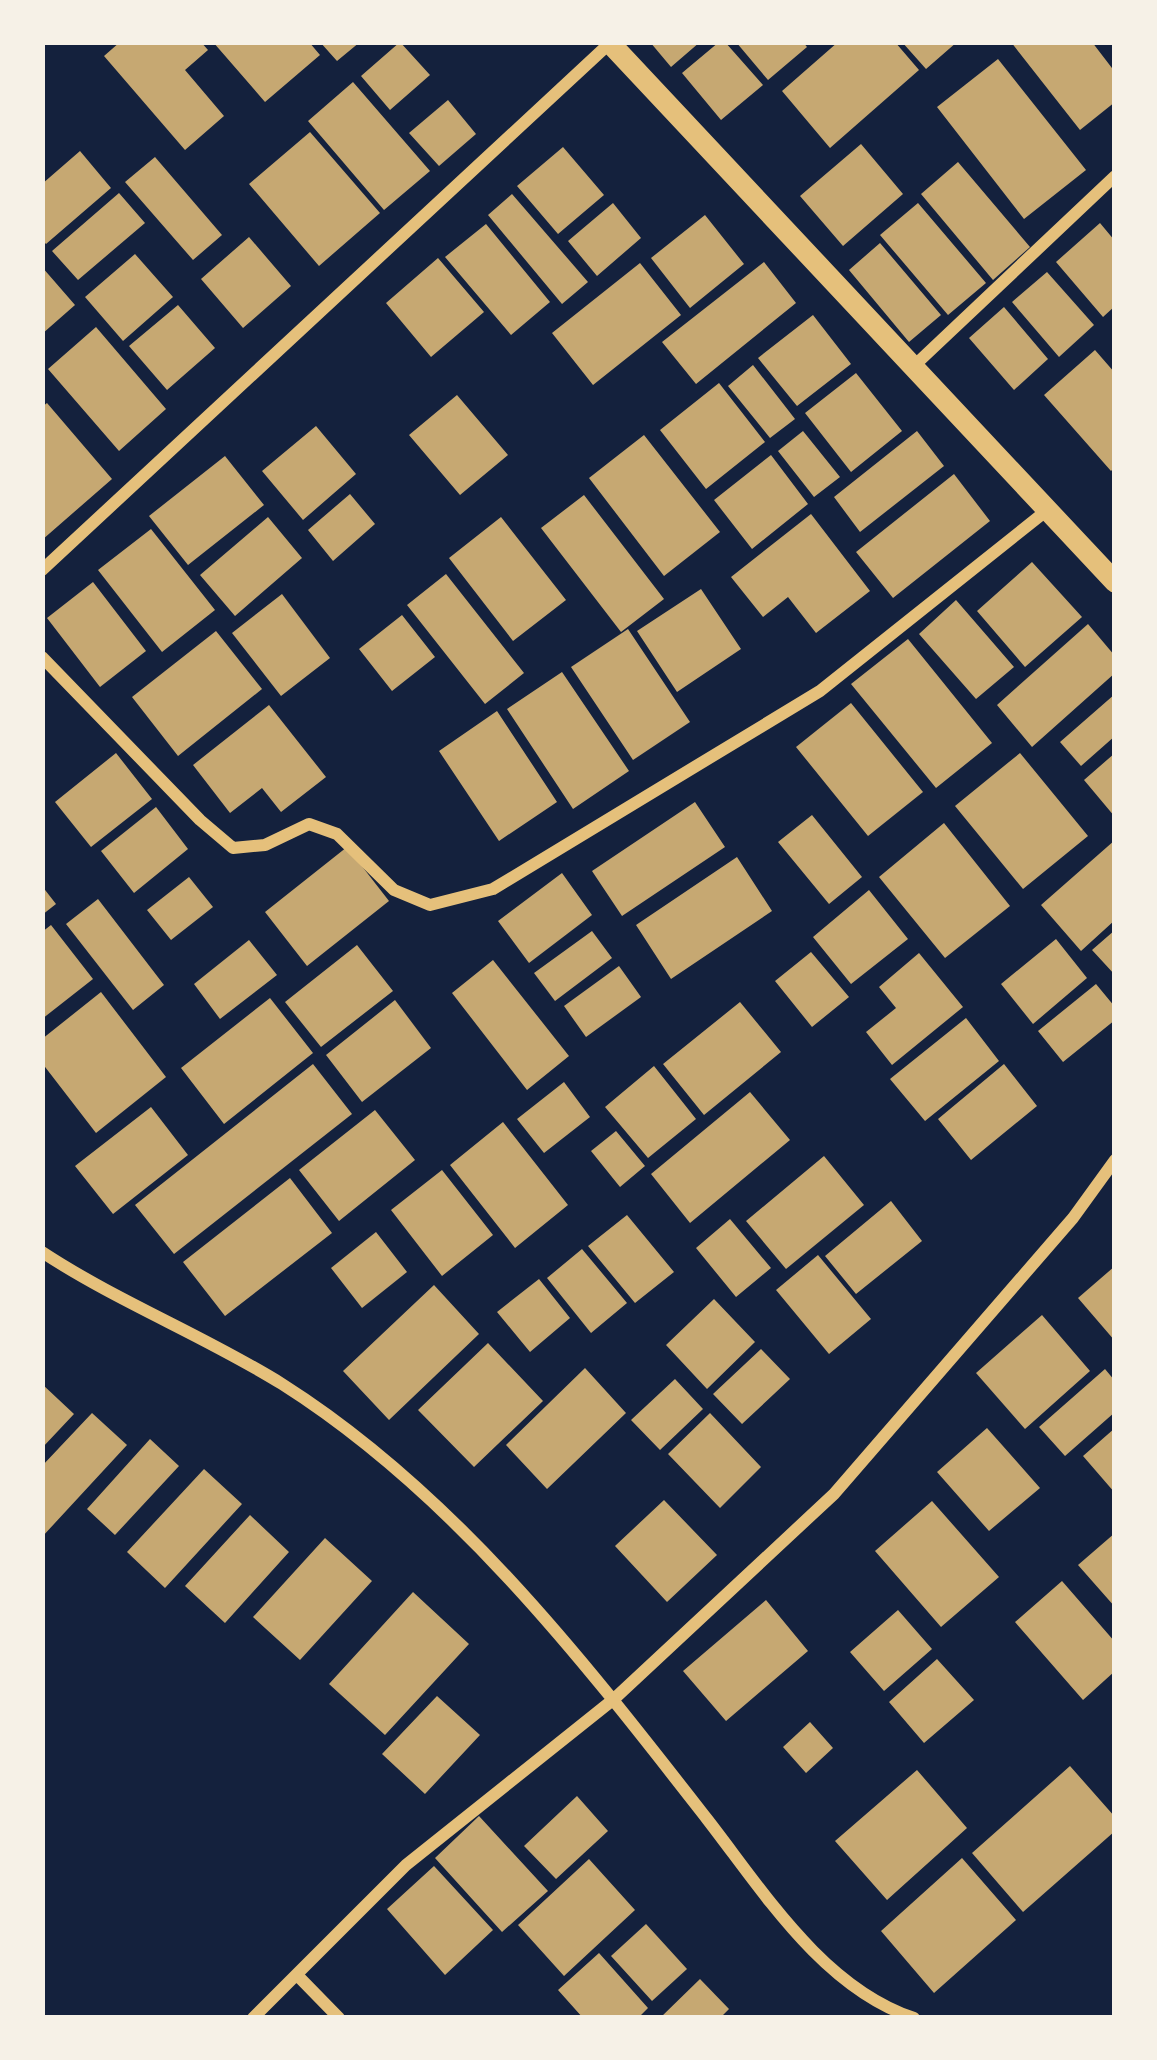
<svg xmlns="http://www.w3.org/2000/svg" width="1157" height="2060" font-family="'Source Sans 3',sans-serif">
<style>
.building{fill:#c6a872}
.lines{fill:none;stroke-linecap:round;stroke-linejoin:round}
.minor{stroke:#e5c07b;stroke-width:12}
.tertiary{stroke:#e5c07b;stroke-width:21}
</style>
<rect width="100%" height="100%" fill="#14213d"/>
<path class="building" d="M 120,42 L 201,42 L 208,50 L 185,70 L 224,116 L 185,150 L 104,56 Z
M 213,42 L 309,42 L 320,55 L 265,102 Z
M 320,42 L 360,42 L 337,61 Z
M 400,42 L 430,75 L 390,110 L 361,76 Z
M 650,42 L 700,42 L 671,67 Z
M 719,42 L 725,42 L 763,85 L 721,120 L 682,73 Z
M 736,42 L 803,42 L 807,47 L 768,80 Z
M 838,42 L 895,42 L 919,70 L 830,148 L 782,91 Z
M 902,42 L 957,42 L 926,69 Z
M 1011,42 L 1092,42 L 1115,72 L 1115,102 L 1080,130 Z
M 998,59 L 1086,170 L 1024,219 L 937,107 Z
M 353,82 L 430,171 L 384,210 L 308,121 Z
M 448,100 L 476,134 L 439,166 L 409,133 Z
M 310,132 L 380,213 L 319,266 L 249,184 Z
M 861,144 L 903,194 L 843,246 L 800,196 Z
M 563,147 L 604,195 L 558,234 L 517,186 Z
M 80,151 L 111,188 L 46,244 L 42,240 L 42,184 Z
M 155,157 L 222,235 L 193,260 L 125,182 Z
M 958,162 L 1030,247 L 993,280 L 921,194 Z
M 119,193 L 145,223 L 78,280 L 52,251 Z
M 512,194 L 588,282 L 562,304 L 488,215 Z
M 613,203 L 641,238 L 597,276 L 568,241 Z
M 918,203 L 986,283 L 948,315 L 880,235 Z
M 705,215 L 744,264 L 690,308 L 651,258 Z
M 1100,223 L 1115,241 L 1115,306 L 1103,317 L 1056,262 Z
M 486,224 L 550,302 L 511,335 L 445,257 Z
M 249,237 L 291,286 L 243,328 L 201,279 Z
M 880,243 L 941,315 L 909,342 L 849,270 Z
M 135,254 L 173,297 L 123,341 L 85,297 Z
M 438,258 L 484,312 L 431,357 L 386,303 Z
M 764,262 L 796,303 L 696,384 L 662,342 Z
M 640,263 L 681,315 L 593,385 L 552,333 Z
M 42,267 L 75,305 L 42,334 Z
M 1047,272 L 1094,325 L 1059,357 L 1012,302 Z
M 178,305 L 215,348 L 167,390 L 129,346 Z
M 1004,307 L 1048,359 L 1014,390 L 969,338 Z
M 813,315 L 851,364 L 797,406 L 758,358 Z
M 96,327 L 166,409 L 119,451 L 48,369 Z
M 1095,350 L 1115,373 L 1115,467 L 1111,471 L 1044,395 Z
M 753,365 L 795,419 L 770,438 L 728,386 Z
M 856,373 L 902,431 L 851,472 L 805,413 Z
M 719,383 L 765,442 L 706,489 L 660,430 Z
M 457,395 L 508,455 L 460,495 L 409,435 Z
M 47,403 L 112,479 L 42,540 L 42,407 Z
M 316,426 L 356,474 L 303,520 L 262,471 Z
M 803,431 L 840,477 L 814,497 L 778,451 Z
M 917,431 L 944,466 L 860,532 L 834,497 Z
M 644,435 L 720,532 L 664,576 L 589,478 Z
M 771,455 L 808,504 L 752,549 L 714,500 Z
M 225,456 L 264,505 L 188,565 L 149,516 Z
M 954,474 L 990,521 L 893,598 L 856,552 Z
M 350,494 L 375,524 L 333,561 L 308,530 Z
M 584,495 L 664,599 L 621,632 L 541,528 Z
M 811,514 L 870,591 L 816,633 L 788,597 L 763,617 L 731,577 Z
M 268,517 L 302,558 L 235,616 L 200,575 Z
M 501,517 L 566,600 L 513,641 L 449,558 Z
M 151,529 L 215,610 L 162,652 L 98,570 Z
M 1032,562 L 1082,617 L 1025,667 L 977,611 Z
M 446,574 L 524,673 L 485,704 L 407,605 Z
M 93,582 L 146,651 L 100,687 L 47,618 Z
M 701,589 L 741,649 L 677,692 L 637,631 Z
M 282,594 L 330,658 L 281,696 L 232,633 Z
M 956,600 L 1014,667 L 976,699 L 919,634 Z
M 402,615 L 435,657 L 392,691 L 359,649 Z
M 1088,624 L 1115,656 L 1115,673 L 1032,747 L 997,705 Z
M 628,629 L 690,722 L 633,760 L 571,667 Z
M 216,631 L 262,689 L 178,756 L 132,697 Z
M 908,639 L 992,743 L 936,788 L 851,684 Z
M 562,672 L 629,771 L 573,809 L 507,709 Z
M 1115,694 L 1115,736 L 1081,766 L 1060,742 Z
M 851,703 L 923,792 L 868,836 L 796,747 Z
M 269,705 L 326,777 L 281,812 L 262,788 L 230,813 L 193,765 Z
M 497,711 L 557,802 L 499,841 L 439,751 Z
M 116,753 L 152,799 L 91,847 L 55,802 Z
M 1020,753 L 1088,836 L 1023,889 L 955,806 Z
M 1115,753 L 1115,817 L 1084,780 Z
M 695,802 L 725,847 L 622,916 L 592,871 Z
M 156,807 L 188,849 L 134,893 L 101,851 Z
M 812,815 L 862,877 L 829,904 L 778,842 Z
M 944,823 L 1010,906 L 945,958 L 879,877 Z
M 1115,840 L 1115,920 L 1081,951 L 1041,905 Z
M 347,847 L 389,901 L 307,966 L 265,912 Z
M 737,857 L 772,911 L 671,979 L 636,925 Z
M 562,873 L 592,915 L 529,963 L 498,921 Z
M 189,877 L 213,907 L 171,940 L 147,910 Z
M 42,886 L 56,904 L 42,915 Z
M 869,890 L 908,939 L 851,984 L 813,937 Z
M 98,899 L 164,985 L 133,1010 L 66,924 Z
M 51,925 L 93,979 L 42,1019 L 42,932 Z
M 1115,930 L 1115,975 L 1092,950 Z
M 592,931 L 612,958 L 555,1001 L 534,973 Z
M 1056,939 L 1087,978 L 1033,1024 L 1001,984 Z
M 249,940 L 277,975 L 220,1019 L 194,984 Z
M 357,945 L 393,991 L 321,1047 L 285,1002 Z
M 811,952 L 849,997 L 812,1027 L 775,981 Z
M 919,953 L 963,1007 L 892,1065 L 866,1032 L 896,1008 L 879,987 Z
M 493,960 L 569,1056 L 527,1090 L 452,993 Z
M 619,966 L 641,997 L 586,1037 L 564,1006 Z
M 1096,984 L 1115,1007 L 1115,1020 L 1063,1062 L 1038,1031 Z
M 101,992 L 166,1077 L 96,1133 L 42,1063 L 42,1039 Z
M 270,998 L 313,1053 L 224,1124 L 181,1068 Z
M 395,1000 L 431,1048 L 362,1102 L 326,1055 Z
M 740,1002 L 781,1052 L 704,1115 L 663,1064 Z
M 966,1018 L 999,1061 L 925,1121 L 890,1079 Z
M 313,1064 L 352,1114 L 174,1254 L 135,1205 Z
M 1004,1064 L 1037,1106 L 971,1160 L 938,1119 Z
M 654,1066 L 696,1119 L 648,1158 L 605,1107 Z
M 564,1082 L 590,1117 L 544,1153 L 517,1119 Z
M 750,1092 L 790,1140 L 690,1223 L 651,1174 Z
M 151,1107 L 188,1155 L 113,1214 L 75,1166 Z
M 375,1110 L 415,1160 L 339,1221 L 299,1170 Z
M 503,1122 L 568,1205 L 515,1248 L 450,1165 Z
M 616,1131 L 645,1166 L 620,1187 L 591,1151 Z
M 824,1156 L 864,1205 L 786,1269 L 746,1221 Z
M 442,1170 L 493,1235 L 442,1276 L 391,1210 Z
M 290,1178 L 332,1233 L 225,1316 L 183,1262 Z
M 891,1201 L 922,1241 L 856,1294 L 825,1256 Z
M 627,1215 L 674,1272 L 635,1303 L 588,1246 Z
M 730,1219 L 771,1268 L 736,1297 L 696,1248 Z
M 376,1232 L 407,1272 L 362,1308 L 331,1268 Z
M 582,1249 L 627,1303 L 591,1333 L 547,1278 Z
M 818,1255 L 871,1319 L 829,1354 L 776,1290 Z
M 1115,1266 L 1115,1341 L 1078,1298 Z
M 539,1279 L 570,1318 L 530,1352 L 497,1312 Z
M 434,1285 L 479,1334 L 389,1420 L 343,1371 Z
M 714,1299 L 755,1342 L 707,1389 L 666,1345 Z
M 1042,1315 L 1090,1371 L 1025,1429 L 976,1373 Z
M 488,1343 L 543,1401 L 474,1467 L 418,1410 Z
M 761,1349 L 790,1379 L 742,1424 L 713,1394 Z
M 585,1368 L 626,1413 L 547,1489 L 506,1445 Z
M 1105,1369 L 1115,1381 L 1115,1412 L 1065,1456 L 1039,1427 Z
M 675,1379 L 703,1409 L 660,1450 L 631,1420 Z
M 42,1384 L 74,1414 L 42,1448 Z
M 92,1413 L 127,1445 L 42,1537 L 42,1466 Z
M 710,1413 L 761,1467 L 720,1508 L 668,1454 Z
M 987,1428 L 1040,1488 L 989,1531 L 937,1472 Z
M 1115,1428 L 1115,1493 L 1083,1456 Z
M 150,1439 L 179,1466 L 115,1535 L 87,1509 Z
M 204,1469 L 242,1504 L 165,1588 L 127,1552 Z
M 664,1500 L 717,1555 L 667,1602 L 615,1546 Z
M 932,1501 L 999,1577 L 941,1627 L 875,1551 Z
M 250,1515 L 289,1552 L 225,1623 L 185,1586 Z
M 1115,1533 L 1115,1607 L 1078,1565 Z
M 325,1538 L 372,1581 L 300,1660 L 253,1617 Z
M 1062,1581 L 1115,1642 L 1115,1671 L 1083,1700 L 1015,1622 Z
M 413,1592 L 469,1644 L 385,1735 L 329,1684 Z
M 766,1600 L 808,1651 L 726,1721 L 683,1671 Z
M 898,1610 L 932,1649 L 884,1691 L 850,1652 Z
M 937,1659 L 974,1700 L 924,1743 L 889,1702 Z
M 437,1696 L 480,1735 L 425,1794 L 382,1754 Z
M 810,1722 L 833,1748 L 806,1773 L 783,1747 Z
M 1070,1766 L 1115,1817 L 1115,1831 L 1023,1912 L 972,1853 Z
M 917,1770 L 967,1828 L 887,1900 L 835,1841 Z
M 577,1796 L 608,1831 L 556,1879 L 524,1846 Z
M 479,1816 L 548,1891 L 502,1932 L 435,1858 Z
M 962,1858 L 1016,1920 L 934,1993 L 881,1931 Z
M 589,1859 L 635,1910 L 564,1976 L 518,1925 Z
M 434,1866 L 493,1930 L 445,1975 L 387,1909 Z
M 646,1924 L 687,1969 L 652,2001 L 611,1956 Z
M 599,1953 L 648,2008 L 638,2018 L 583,2018 L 558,1990 Z
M 700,1979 L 729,2009 L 720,2018 L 660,2018 Z"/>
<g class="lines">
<path class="minor" d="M 915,365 L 1115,176
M 42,570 L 611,42
M 42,657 L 200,820 L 233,848 L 265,845 L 309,824 L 337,834 L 394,890 L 430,905 L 493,889 L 820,691 L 1046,511
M 42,1252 C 118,1302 205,1336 282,1384 C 454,1493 583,1660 707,1819 C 763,1891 823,1988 914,2018
M 297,1975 L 339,2018
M 253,2018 L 406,1865 L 614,1699 L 834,1494 L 1073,1218 L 1115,1160"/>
<path class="tertiary" d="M 609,42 L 1115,582"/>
</g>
<rect width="1157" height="2060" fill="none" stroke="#f6f1e7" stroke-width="90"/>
</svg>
